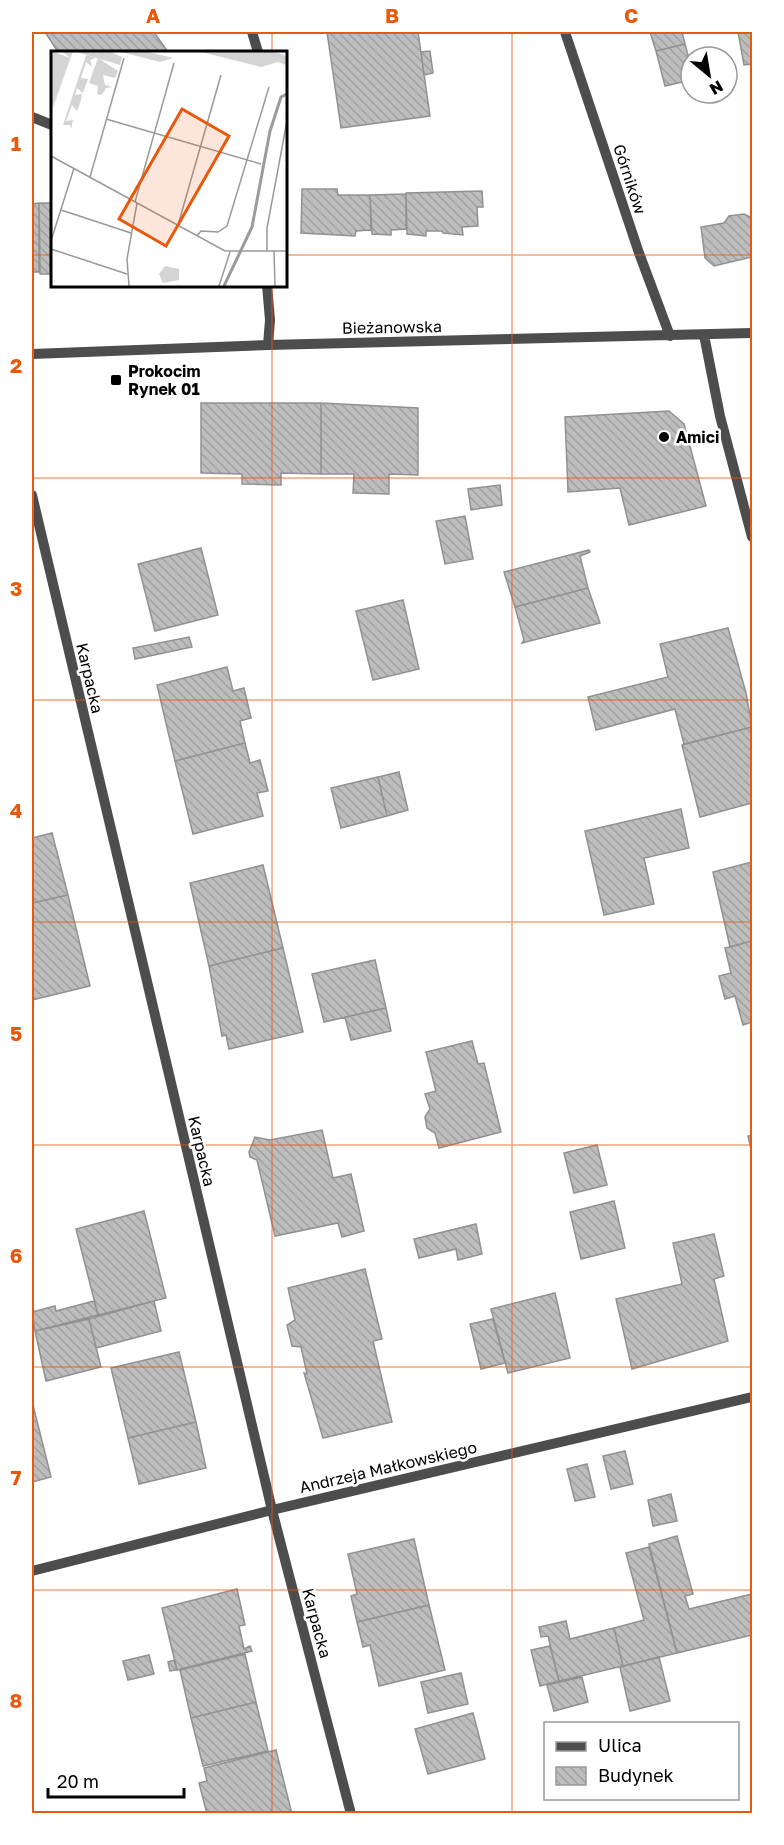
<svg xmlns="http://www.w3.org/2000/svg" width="784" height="1845" font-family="'Golos Text',sans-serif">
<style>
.building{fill:url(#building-back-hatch);stroke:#919191;stroke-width:1.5}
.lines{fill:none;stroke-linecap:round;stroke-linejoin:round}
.minor{stroke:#4d4d4d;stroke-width:10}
.grid{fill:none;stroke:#e8590c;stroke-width:1.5;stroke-opacity:0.55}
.poi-dot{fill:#000;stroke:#fff;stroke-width:2}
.labels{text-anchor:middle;stroke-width:5;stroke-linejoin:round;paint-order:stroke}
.street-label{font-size:16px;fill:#000;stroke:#fff}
.poi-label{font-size:16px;font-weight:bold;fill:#000;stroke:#fff;text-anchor:start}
.inset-river{fill:none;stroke:#9b9b9b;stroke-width:3}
.inset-road{fill:none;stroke:#999;stroke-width:1.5}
.view{fill:#e8590c;fill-opacity:0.15;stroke:#e8590c;stroke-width:3}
.inset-edge{fill:none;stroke:#000;stroke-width:3}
.neatline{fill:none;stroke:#e8590c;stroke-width:2}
.grid-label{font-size:20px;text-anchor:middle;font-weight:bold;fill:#e8590c}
</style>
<defs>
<pattern id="building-back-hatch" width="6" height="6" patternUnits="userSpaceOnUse" patternTransform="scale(1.5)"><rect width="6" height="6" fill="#bdbdbd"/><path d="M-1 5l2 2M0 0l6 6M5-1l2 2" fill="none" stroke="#a1a1a1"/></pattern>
</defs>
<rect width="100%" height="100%" fill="#fff"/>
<path class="building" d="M 45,32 L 154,32 L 168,52 L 58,52 Z
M 327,32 L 418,32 L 430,116 L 341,128 Z
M 650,32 L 682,32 L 685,44 L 656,51 Z
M 738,32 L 752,32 L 752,64 L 744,65 Z
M 685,44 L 691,66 L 691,80 L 665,86 L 656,51 Z
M 430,51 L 433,73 L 424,75 L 421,52 Z
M 302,189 L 337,189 L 338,195 L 370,195 L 371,230 L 356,231 L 355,236 L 301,233 Z
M 482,191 L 483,207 L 477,207 L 478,226 L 462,227 L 463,235 L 443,233 L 442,231 L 426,231 L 426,236 L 407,234 L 406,193 Z
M 406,194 L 406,229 L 391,230 L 391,235 L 372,234 L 370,195 Z
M 39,203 L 39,272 L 32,272 L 32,204 Z
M 39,203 L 52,203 L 52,274 L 40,274 Z
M 744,214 L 752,218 L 752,257 L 714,266 L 705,258 L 701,227 L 724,223 L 729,216 Z
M 201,403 L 321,403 L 321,474 L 281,473 L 281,485 L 242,484 L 242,474 L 201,473 Z
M 321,403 L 418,408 L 418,475 L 389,474 L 389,494 L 353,493 L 354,474 L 321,474 Z
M 669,411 L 684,424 L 706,506 L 629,525 L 620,488 L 568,492 L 565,417 Z
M 500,485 L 502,505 L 471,510 L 468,489 Z
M 465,516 L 473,559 L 445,564 L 436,521 Z
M 201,548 L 218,615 L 155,631 L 138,564 Z
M 589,550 L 590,552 L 580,556 L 588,588 L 515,607 L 504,572 Z
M 588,588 L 600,623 L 522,643 L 524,640 L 515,607 Z
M 403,600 L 419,669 L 373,680 L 356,611 Z
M 728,628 L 746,693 L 752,727 L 684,744 L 675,709 L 596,730 L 588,697 L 668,677 L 660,644 Z
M 189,637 L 192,647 L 135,659 L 133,648 Z
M 227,667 L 233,691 L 244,688 L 251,718 L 240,721 L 245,743 L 175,761 L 157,685 Z
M 752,727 L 752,803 L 700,817 L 682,745 Z
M 245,743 L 250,763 L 260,760 L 268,791 L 257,793 L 263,816 L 193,834 L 175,761 Z
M 399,772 L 408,810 L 387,816 L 378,777 Z
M 378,777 L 387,816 L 341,828 L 331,788 Z
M 681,809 L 689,848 L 644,858 L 654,904 L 604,915 L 585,831 Z
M 52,833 L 68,895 L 32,903 L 32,838 Z
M 752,862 L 752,941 L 730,947 L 713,872 Z
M 263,865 L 283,948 L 209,966 L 190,883 Z
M 68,895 L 90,986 L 32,1000 L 32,903 Z
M 752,941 L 752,1022 L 743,1025 L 735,996 L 725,999 L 719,976 L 731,973 L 725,948 Z
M 283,948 L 303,1032 L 229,1049 L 226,1035 L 222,1036 L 209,966 Z
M 375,960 L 386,1008 L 324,1022 L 312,974 Z
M 386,1008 L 391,1031 L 351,1040 L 345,1017 Z
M 472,1041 L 478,1064 L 484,1063 L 501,1132 L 439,1148 L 435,1133 L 427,1128 L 425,1117 L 430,1109 L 425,1094 L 436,1091 L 426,1052 Z
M 322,1130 L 333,1178 L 351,1174 L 364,1231 L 342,1237 L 338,1223 L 275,1236 L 257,1160 L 250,1157 L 249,1152 L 255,1137 L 270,1140 Z
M 752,1135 L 752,1153 L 748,1136 Z
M 597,1145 L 607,1185 L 574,1193 L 564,1153 Z
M 614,1201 L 625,1248 L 581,1259 L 570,1212 Z
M 144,1211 L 166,1298 L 98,1315 L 76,1229 Z
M 476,1224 L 482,1254 L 458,1260 L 456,1249 L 419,1258 L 414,1239 Z
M 714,1234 L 724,1276 L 714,1279 L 728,1341 L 632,1369 L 616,1299 L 682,1284 L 673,1243 Z
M 365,1269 L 382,1339 L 373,1341 L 392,1422 L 323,1438 L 304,1373 L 307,1374 L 301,1347 L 292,1346 L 287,1325 L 295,1320 L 288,1288 Z
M 555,1293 L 570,1358 L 508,1373 L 491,1309 Z
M 94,1301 L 98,1315 L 35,1331 L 32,1312 L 55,1306 L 56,1311 Z
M 154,1301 L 161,1331 L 96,1348 L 89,1319 Z
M 89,1319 L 101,1367 L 46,1381 L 35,1331 Z
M 493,1319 L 505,1363 L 481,1369 L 470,1324 Z
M 179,1352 L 196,1422 L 128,1438 L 111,1368 Z
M 32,1401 L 51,1477 L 32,1482 Z
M 196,1422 L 206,1468 L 139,1484 L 128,1438 Z
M 625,1451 L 633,1484 L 611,1489 L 603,1456 Z
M 587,1464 L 595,1497 L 575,1501 L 567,1469 Z
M 671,1494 L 677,1521 L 653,1526 L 648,1500 Z
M 677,1536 L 693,1594 L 685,1596 L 689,1609 L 752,1594 L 752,1635 L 677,1653 L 649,1544 Z
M 414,1539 L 429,1605 L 357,1622 L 351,1596 L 357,1594 L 348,1554 Z
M 649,1547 L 677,1653 L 623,1666 L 614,1628 L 644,1620 L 626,1553 Z
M 237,1589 L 245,1625 L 239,1626 L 244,1649 L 250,1646 L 252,1651 L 177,1670 L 162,1608 Z
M 429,1605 L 445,1670 L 379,1686 L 370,1645 L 363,1647 L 357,1622 Z
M 566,1621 L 570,1639 L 614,1628 L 623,1666 L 559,1681 L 548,1636 L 541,1637 L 539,1627 Z
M 550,1646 L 559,1681 L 540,1686 L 531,1650 Z
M 245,1654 L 256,1702 L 191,1718 L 180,1670 Z
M 149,1655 L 154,1674 L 128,1680 L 123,1661 Z
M 659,1657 L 670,1701 L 630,1711 L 620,1667 Z
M 174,1660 L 177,1670 L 170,1671 L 168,1662 Z
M 461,1673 L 468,1704 L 428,1713 L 421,1682 Z
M 582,1677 L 588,1702 L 554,1711 L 547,1685 Z
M 256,1702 L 268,1751 L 203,1766 L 191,1718 Z
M 473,1713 L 485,1759 L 428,1774 L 415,1729 Z
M 276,1750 L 292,1814 L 207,1814 L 199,1783 L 207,1781 L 204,1768 Z"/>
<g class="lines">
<path class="minor" d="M 252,32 L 258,52
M 565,32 L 639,253 L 670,336
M 32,117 L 52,125
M 267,285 L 270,320 L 268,345
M 704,335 L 720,416 L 752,537
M 32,354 L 268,345 L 752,333
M 32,495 L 272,1510 L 351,1814
M 32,1571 L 272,1510 L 752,1397"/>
</g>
<path class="grid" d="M 272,32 L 272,52M 512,32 L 512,1814M 32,255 L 52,255M 285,255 L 752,255M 272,285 L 272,1814M 32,478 L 752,478M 32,700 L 752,700M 32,922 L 752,922M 32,1145 L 752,1145M 32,1367 L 752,1367M 32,1590 L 752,1590"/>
<g class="poi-dot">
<rect x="110" y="374" width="12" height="12" rx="3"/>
<circle cx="664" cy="437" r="6"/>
</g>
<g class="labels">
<g class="street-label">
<text transform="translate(630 179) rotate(72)" y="6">Górników</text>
<text transform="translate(392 327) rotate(-1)" y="6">Bieżanowska</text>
<text transform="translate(90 678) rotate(77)" y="6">Karpacka</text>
<text transform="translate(202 1151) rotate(77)" y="6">Karpacka</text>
<text transform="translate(388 1467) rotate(-13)" y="6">Andrzeja Małkowskiego</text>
<text transform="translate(317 1623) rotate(75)" y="6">Karpacka</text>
</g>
<g class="poi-label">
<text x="128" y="377">Prokocim<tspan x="128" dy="18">Rynek 01</tspan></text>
<text x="676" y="443">Amici</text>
</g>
</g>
<g transform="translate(51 51)">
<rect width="236" height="236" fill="#fff"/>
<path d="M 66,0 L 93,0 L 122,7 L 109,11 ZM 146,0 L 222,0 L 235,5 L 235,14 L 227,11 L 210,16 ZM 35,4 L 45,7 L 39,9 L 41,16 L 35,11 L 30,27 L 37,28 L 32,42 L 26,37 L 24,44 L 31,43 L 30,49 L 26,60 L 21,54 L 15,70 L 22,69 L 20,78 L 19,74 L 12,74 ZM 47,7 L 67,20 L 64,27 L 52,24 L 54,34 L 62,36 L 55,37 L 51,44 L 46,43 L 47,35 L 38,32 Z" fill="#d4d4d4"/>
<path d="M 11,0 L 57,0 L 71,6 L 69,14 L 22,0 L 3,55 L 0,62 L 19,7 Z" fill="#d4d4d4"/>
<path d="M 1,0 L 19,7 L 2,55 L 0,55 ZM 114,215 L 128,218 L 128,229 L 112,232 L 108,223 Z" fill="#d4d4d4"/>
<path class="inset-river" d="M 173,235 L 201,176 L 219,80 L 230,46 L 236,43"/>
<path class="inset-road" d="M 55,68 L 210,113M 0,105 L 174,200 L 236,200M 39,126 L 73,7M 84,151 L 123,12M 10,159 L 80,182M 127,174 L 170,24M 146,185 L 150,180 L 167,181 L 176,175 L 218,36M 0,190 L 23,117M 0,198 L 76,223M 216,200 L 216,177 L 236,70M 223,200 L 224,235M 78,235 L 76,208 L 86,152M 168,235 L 179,201"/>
<path class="view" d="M 131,58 L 178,85 L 115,195 L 68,168 Z"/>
<rect width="236" height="236" class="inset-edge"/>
</g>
<rect width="784" height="1845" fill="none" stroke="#ffffff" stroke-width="66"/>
<rect x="544" y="1722" width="195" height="78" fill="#ffffff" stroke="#999999" stroke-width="1.5"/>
<rect x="556" y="1742" width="30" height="9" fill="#4d4d4d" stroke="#999999" stroke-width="1.5"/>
<text x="598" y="1752" font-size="18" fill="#000000">Ulica</text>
<rect x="556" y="1767" width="30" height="18" fill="url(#building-back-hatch)" stroke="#999999" stroke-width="1.5"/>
<text x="598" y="1782" font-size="18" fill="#000000">Budynek</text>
<g transform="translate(709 75) rotate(150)"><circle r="28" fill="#ffffff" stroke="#999999" stroke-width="1.5"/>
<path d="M0-4.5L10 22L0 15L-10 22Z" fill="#000000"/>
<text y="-9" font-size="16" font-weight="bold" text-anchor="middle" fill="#000000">N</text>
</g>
<path d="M48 1788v9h136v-9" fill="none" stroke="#000000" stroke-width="3"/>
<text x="57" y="1788" font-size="18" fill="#000000" stroke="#ffffff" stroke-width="4.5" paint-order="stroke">20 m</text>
<rect x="33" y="33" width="718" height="1779" class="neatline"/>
<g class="grid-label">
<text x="153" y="23">A</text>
<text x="392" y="23">B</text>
<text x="631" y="23">C</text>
<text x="16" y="151">1</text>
<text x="16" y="373">2</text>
<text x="16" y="596">3</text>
<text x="16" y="818">4</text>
<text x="16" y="1041">5</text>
<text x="16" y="1263">6</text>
<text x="16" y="1485">7</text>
<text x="16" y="1708">8</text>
</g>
</svg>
